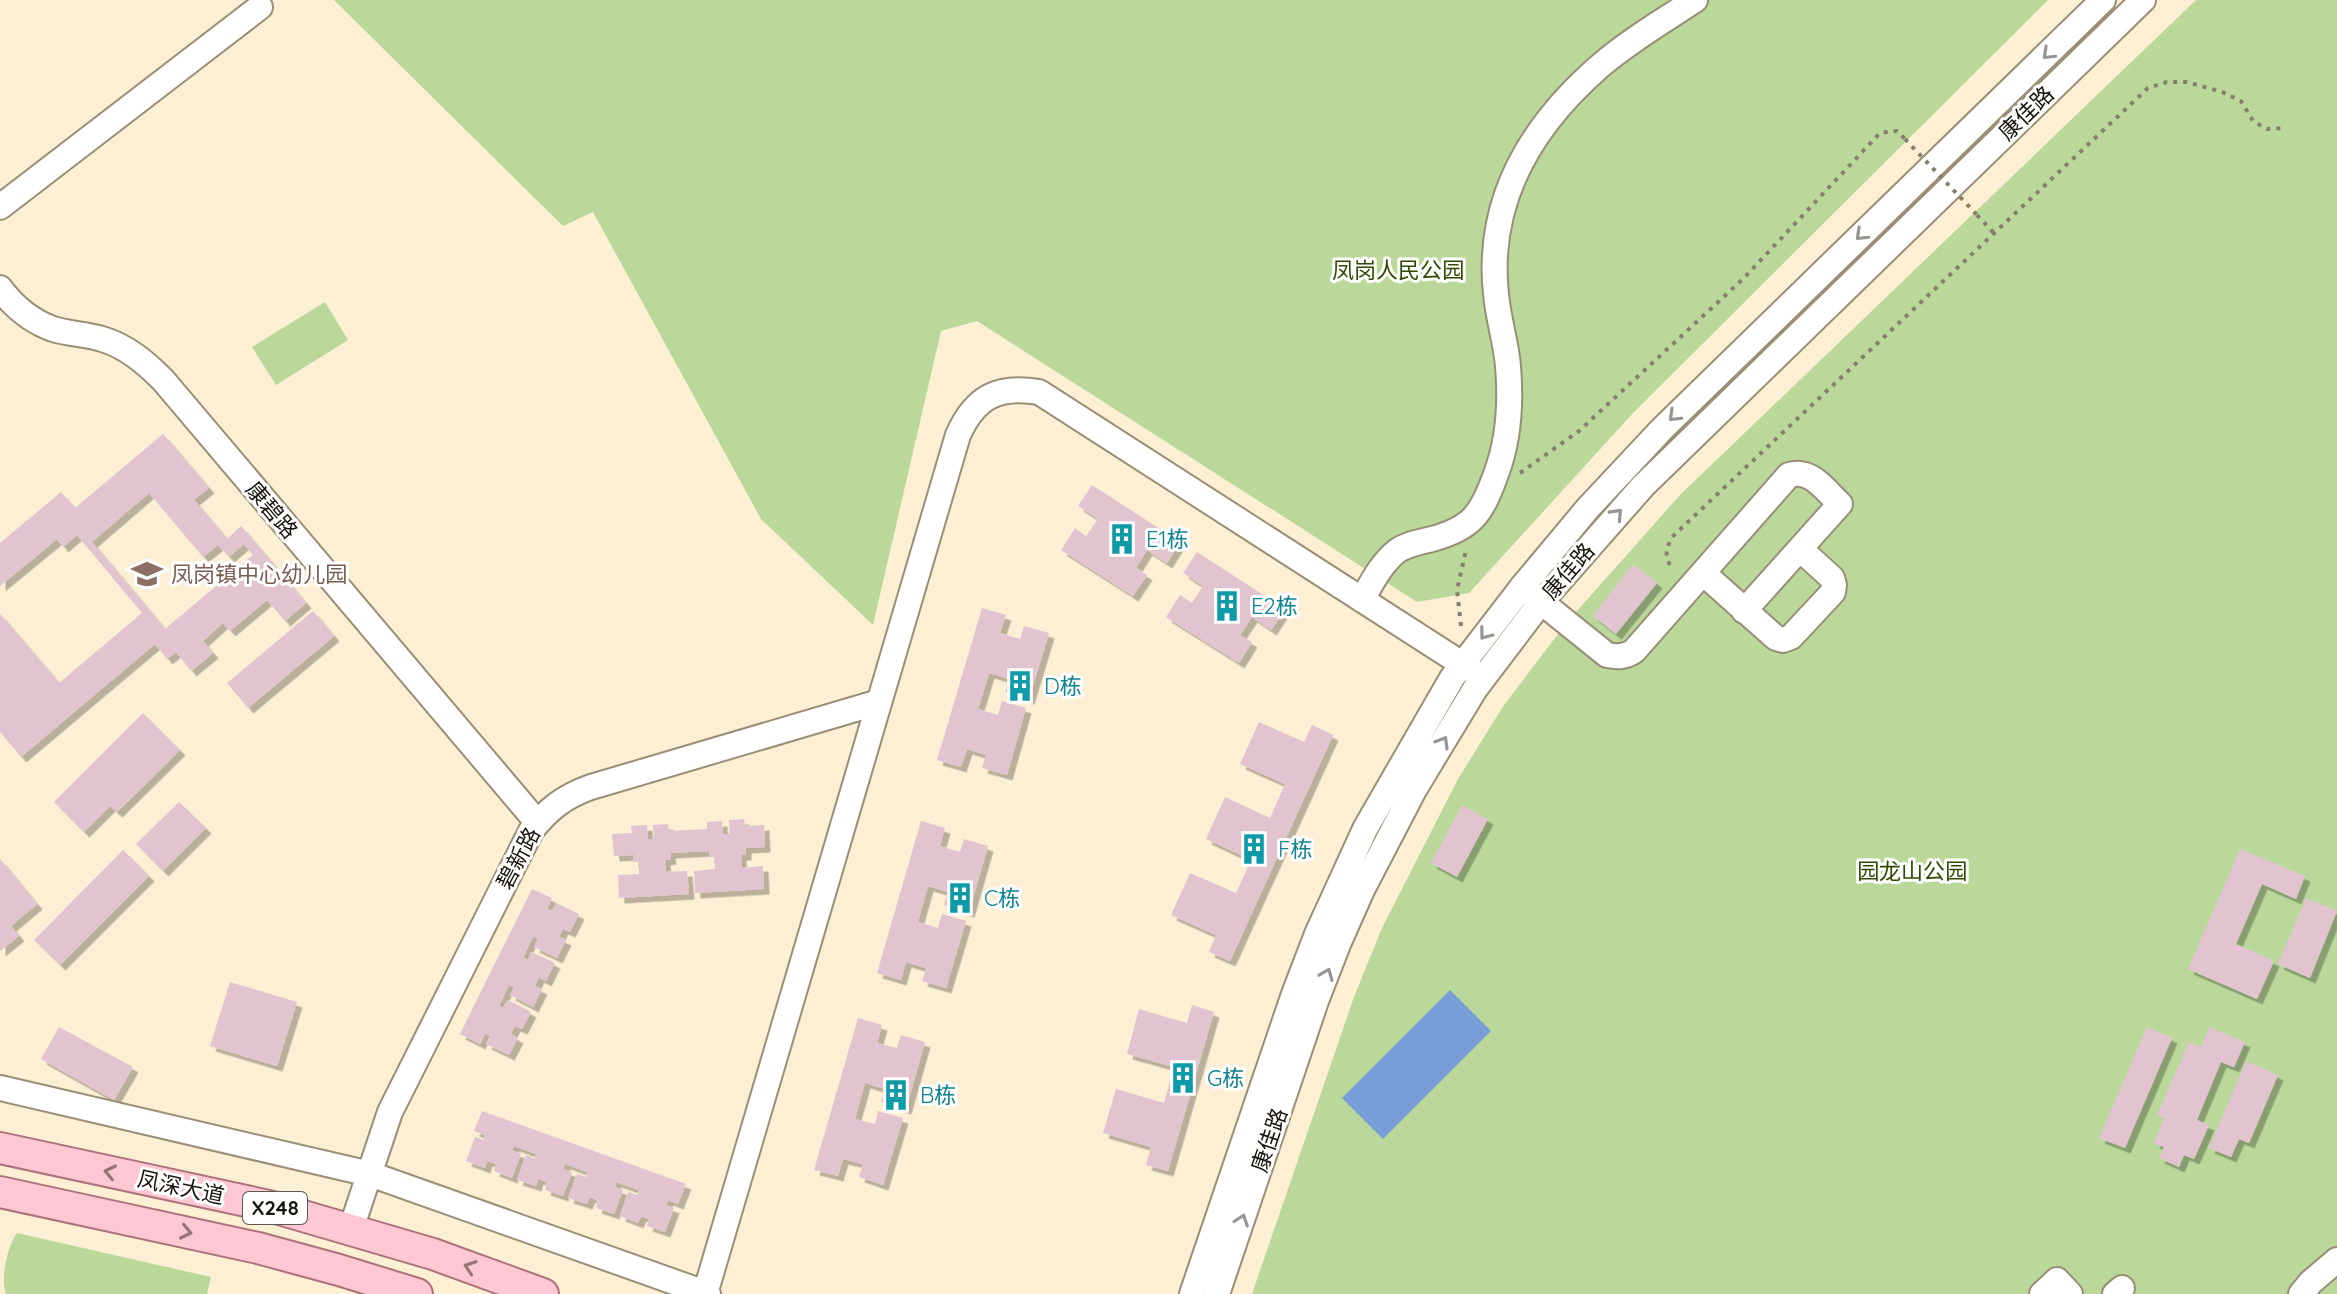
<svg xmlns="http://www.w3.org/2000/svg" width="2337" height="1294" font-family="Quicksand,'Noto Sans SC',sans-serif">
<style>
.green{fill:#b9d89a}
.water{fill:#789ed7}
.building{fill:#e2c4d1;fill-rule:evenodd;filter:url(#shadow)}
.lines{fill:none;stroke-linecap:round;stroke-linejoin:round}
.minor-casing{stroke:#9a8e76;stroke-width:28}
.major-casing{stroke:#ac717a;stroke-width:34}
.path{stroke:#877f6d;stroke-width:4;stroke-dasharray:4 6;stroke-linecap:butt}
.minor{stroke:#fff;stroke-width:24}
.major{stroke:#fdc8d3;stroke-width:30}
.path-bridge{stroke:#877f6d;stroke-width:4;stroke-dasharray:4 6;stroke-linecap:butt}
.oneway{stroke:#979591}
.oneway2{stroke:#967779}
.labels{text-anchor:middle;stroke-width:6;stroke-linejoin:round;paint-order:stroke}
.shield{fill:#fefefe;stroke:#5d5a54;stroke-width:2}
.shield-label{font-size:20px;font-weight:bold;fill:#18140b}
.street-label{font-size:22px;fill:#18140b;stroke:#fefefe}
.park-label{font-size:22px;fill:#2e4a00;stroke:#fefefe}
.culture-label{font-size:22px;fill:#0d838f;stroke:#fefefe;text-anchor:start}
.education-label{font-size:22px;fill:#785e54;stroke:#fefefe;text-anchor:start}
</style>
<defs>
<filter id="shadow"><feDropShadow dx="5.5" dy="5.5" stdDeviation="0" flood-color="#0004"/></filter>
</defs>
<rect width="100%" height="100%" fill="#fcefd4"/>
<path class="green" d="M 334,0 L 2048,0 L 1634,412 L 1469,593 L 1417,602 L 977,321 L 941,331 L 873,625 L 761,519 L 593,212 L 563,226 Z
M 2196,0 L 2337,0 L 2337,1294 L 1252,1294 L 1354,997 L 1382,928 L 1458,779 L 1504,705 L 1568,621 L 1681,494 Z
M 325,302 L 348,340 L 276,385 L 252,347 Z
M 17,1233 L 211,1277 L 207,1294 L 6,1294 C 0,1280 7,1247 17,1233 Z"/>
<path class="water" d="M 1450,990 L 1491,1031 L 1383,1139 L 1342,1098 Z"/>
<path class="building" d="M 163,434 L 209,488 L 194,500 L 227,539 L 241,526 L 306,603 L 285,621 L 267,600 L 230,631 L 223,623 L 203,641 L 213,653 L 191,671 L 176,652 L 167,659 L 155,644 L 21,757 L 0,732 L 0,614 L 59,683 L 142,613 L 77,535 L 63,547 L 57,539 L 0,586 L 0,543 L 61,492 L 75,508 ZM 149,493 L 203,557 L 218,545 L 229,557 L 244,544 L 253,555 L 165,629 L 92,542 Z
M 1092,485 L 1180,542 L 1167,563 L 1147,550 L 1136,568 L 1147,575 L 1133,596 L 1061,550 L 1075,528 L 1086,536 L 1098,519 L 1078,506 Z
M 1197,552 L 1285,609 L 1271,630 L 1252,617 L 1240,635 L 1252,642 L 1239,663 L 1166,617 L 1180,595 L 1192,603 L 1203,586 L 1183,573 Z
M 1633,564 L 1657,583 L 1616,634 L 1593,616 Z
M 982,608 L 1006,615 L 1000,633 L 1020,639 L 1024,626 L 1049,633 L 1029,699 L 1005,692 L 1009,679 L 989,673 L 978,709 L 998,715 L 1002,701 L 1026,708 L 1007,775 L 982,768 L 986,755 L 967,749 L 961,767 L 937,760 Z
M 313,611 L 334,636 L 248,708 L 227,683 Z
M 143,713 L 180,750 L 117,812 L 110,806 L 84,832 L 54,802 Z
M 1259,722 L 1304,742 L 1312,725 L 1333,735 L 1230,961 L 1209,952 L 1216,935 L 1171,915 L 1190,873 L 1236,893 L 1251,860 L 1206,839 L 1225,797 L 1270,818 L 1285,784 L 1240,764 Z
M 179,802 L 206,828 L 163,871 L 136,844 Z
M 1462,805 L 1488,819 L 1457,877 L 1431,863 Z
M 744,819 L 745,826 L 764,825 L 765,847 L 746,848 L 746,855 L 741,855 L 742,868 L 763,866 L 764,889 L 695,893 L 694,871 L 715,869 L 714,857 L 709,857 L 709,851 L 670,853 L 671,859 L 665,860 L 666,872 L 687,871 L 689,894 L 619,898 L 618,875 L 639,874 L 639,862 L 633,862 L 633,855 L 614,856 L 612,834 L 632,833 L 631,826 L 647,825 L 648,839 L 654,839 L 653,825 L 668,824 L 669,831 L 707,829 L 707,822 L 722,821 L 723,834 L 730,834 L 729,820 Z
M 921,821 L 945,828 L 940,846 L 960,852 L 964,839 L 988,846 L 969,912 L 944,905 L 948,892 L 928,886 L 918,922 L 938,928 L 942,914 L 966,921 L 946,988 L 922,981 L 926,968 L 906,962 L 901,980 L 877,973 Z
M 2240,849 L 2305,876 L 2296,899 L 2262,884 L 2236,944 L 2274,961 L 2257,999 L 2188,969 Z
M 123,850 L 149,876 L 60,965 L 34,940 Z
M 0,859 L 37,904 L 11,926 L 19,936 L 0,951 Z
M 532,889 L 552,898 L 547,909 L 552,911 L 556,903 L 579,914 L 570,932 L 563,929 L 559,937 L 566,940 L 557,958 L 534,947 L 538,939 L 533,936 L 523,958 L 528,960 L 531,952 L 555,963 L 546,981 L 539,977 L 535,986 L 542,989 L 533,1007 L 510,995 L 514,987 L 509,985 L 499,1006 L 503,1008 L 508,1000 L 531,1012 L 522,1029 L 515,1026 L 511,1034 L 518,1038 L 509,1055 L 486,1044 L 490,1036 L 485,1033 L 480,1044 L 460,1034 Z
M 2306,898 L 2337,911 L 2310,978 L 2278,964 Z
M 230,982 L 297,1002 L 277,1066 L 210,1046 Z
M 1192,1005 L 1214,1012 L 1168,1171 L 1146,1165 L 1151,1147 L 1103,1133 L 1116,1089 L 1164,1103 L 1174,1067 L 1127,1054 L 1139,1009 L 1187,1023 Z
M 858,1018 L 882,1025 L 877,1043 L 897,1048 L 901,1035 L 925,1042 L 906,1109 L 881,1102 L 885,1089 L 865,1083 L 855,1119 L 875,1124 L 878,1111 L 903,1118 L 883,1185 L 859,1177 L 863,1164 L 843,1159 L 838,1176 L 814,1170 Z
M 59,1027 L 133,1067 L 114,1100 L 41,1059 Z
M 2147,1027 L 2172,1038 L 2125,1148 L 2099,1138 Z
M 2209,1027 L 2245,1042 L 2234,1067 L 2221,1062 L 2197,1120 L 2209,1125 L 2194,1159 L 2184,1155 L 2179,1167 L 2159,1158 L 2164,1147 L 2154,1143 L 2164,1118 L 2157,1115 L 2189,1042 L 2201,1047 Z
M 2246,1061 L 2278,1075 L 2249,1143 L 2239,1139 L 2231,1157 L 2209,1148 Z
M 482,1111 L 686,1184 L 678,1204 L 668,1200 L 666,1205 L 674,1208 L 665,1232 L 647,1226 L 649,1219 L 641,1216 L 638,1223 L 620,1216 L 628,1192 L 637,1195 L 639,1190 L 616,1182 L 615,1187 L 623,1190 L 614,1214 L 596,1208 L 598,1201 L 590,1197 L 587,1204 L 568,1198 L 577,1174 L 586,1177 L 587,1172 L 565,1164 L 563,1169 L 572,1172 L 563,1196 L 545,1190 L 547,1182 L 538,1179 L 536,1186 L 517,1180 L 526,1155 L 535,1159 L 536,1154 L 514,1146 L 512,1151 L 521,1153 L 512,1178 L 494,1171 L 496,1164 L 487,1161 L 485,1168 L 466,1161 L 475,1137 L 484,1140 L 485,1135 L 474,1131 Z"/>
<g class="lines">
<defs>
<path id="minor" d="M 0,207 L 260,7
M 0,288 C 14,307 31,321 53,329 C 69,334 86,334 102,339 C 126,346 145,362 163,380 L 537,822
M 1703,573 L 1776,638 L 1783,640 L 1791,637 L 1833,592 L 1834,585 L 1832,578 L 1800,549
M 1530,593 L 1607,655 C 1618,657 1625,657 1634,651 L 1789,475 C 1811,468 1825,490 1840,504 L 1744,611
M 1362,600 C 1372,582 1381,564 1397,551 C 1407,544 1420,542 1432,539 C 1473,528 1482,513 1496,474 C 1509,440 1511,402 1508,366 C 1506,342 1498,318 1496,294 C 1486,201 1531,126 1600,66 C 1629,41 1663,21 1695,0
M 0,1088 L 370,1174 L 708,1294
M 351,1229 L 390,1112 L 531,831 C 548,809 565,796 591,787 L 879,702
M 705,1294 L 958,435 C 975,397 998,385 1039,392 L 1473,671
M 1192,1294 L 1294,994 L 1317,934 L 1365,829 L 1452,678 L 1522,587 L 1588,508 L 1662,429 L 2103,0
M 1217,1294 L 1316,1001 L 1339,942 L 1362,890 L 1414,790 L 1475,689 L 1541,602 L 1643,486 L 2143,0
M 2042,1294 L 2057,1280 L 2070,1294
M 2115,1294 L 2122,1288
M 2301,1294 L 2311,1282 L 2337,1260"/>
<path id="major" d="M 0,1148 L 269,1206 L 433,1254 L 543,1294
M 0,1192 L 258,1248 L 339,1270 L 417,1294"/>
</defs>
<use href="#minor" class="minor-casing"/>
<use href="#major" class="major-casing"/>
<path class="path" d="M 1977,215 L 1994,233
M 1520,473 L 1579,431 L 1744,278 L 1880,133 L 1897,131 L 1905,139
M 1670,565 C 1664,554 1667,548 1672,537 L 2148,88 L 2167,82 L 2187,82 L 2222,92 L 2241,101 L 2253,121 L 2267,129 L 2286,128
M 1461,626 L 1457,590 L 1466,550"/>
<use href="#minor" class="minor"/>
<use href="#major" class="major"/>
<path class="path-bridge" d="M 1905,139 L 1977,215"/>
</g>
<defs><path id="oneway-chevron" d="M-2-3.5L2.5 0L-2 3.5" fill="none" stroke-width="1.6" stroke-linecap="round" stroke-linejoin="round" transform="scale(2)"/></defs>
<g class="oneway">
<use href="#oneway-chevron" transform="translate(2048 54) rotate(136)"/>
<use href="#oneway-chevron" transform="translate(1861 235) rotate(136)"/>
<use href="#oneway-chevron" transform="translate(1674 416) rotate(136)"/>
<use href="#oneway-chevron" transform="translate(1617 514) rotate(-47)"/>
<use href="#oneway-chevron" transform="translate(1485 634) rotate(127)"/>
<use href="#oneway-chevron" transform="translate(1443 742) rotate(-59)"/>
<use href="#oneway-chevron" transform="translate(1327 974) rotate(-68)"/>
<use href="#oneway-chevron" transform="translate(1242 1220) rotate(-71)"/>
</g>
<g class="oneway2">
<use href="#oneway-chevron" transform="translate(110 1172) rotate(-168)"/>
<use href="#oneway-chevron" transform="translate(186 1232) rotate(12)"/>
<use href="#oneway-chevron" transform="translate(470 1267) rotate(-161)"/>
</g>
<defs>
<symbol id="building-bare" viewBox="-9 -9 18 18"><path d="M-4-6H4V6H1V3H-1V6H-4ZM-2.5-4.3h1.7v1.8h-1.7ZM.8-4.3h1.7v1.8H.8ZM-2.5-1h1.7V.8h-1.7ZM.8-1h1.7V.8H.8Z" fill="#0f9aa8" stroke="#fefefe" stroke-width="2.5" paint-order="stroke"/></symbol>
<symbol id="school-bare" viewBox="-9 -9 18 18"><path d="M0-5L7-2L0 1L-7-2ZM-4 1L0 2.5L4 1V4Q0 6-4 4Z" fill="#8d6e63" stroke="#fefefe" stroke-width="2.5" paint-order="stroke"/></symbol>
</defs>
<g fill-rule="evenodd">
<use href="#building-bare" x="1100" y="517" width="44" height="44"/>
<use href="#school-bare" x="125" y="552" width="44" height="44"/>
<use href="#building-bare" x="1205" y="584" width="44" height="44"/>
<use href="#building-bare" x="998" y="664" width="44" height="44"/>
<use href="#building-bare" x="1232" y="827" width="44" height="44"/>
<use href="#building-bare" x="938" y="876" width="44" height="44"/>
<use href="#building-bare" x="1161" y="1056" width="44" height="44"/>
<use href="#building-bare" x="874" y="1073" width="44" height="44"/>
</g>
<g class="labels">
<rect class="shield" x="243" y="1192" width="64" height="32" rx="6"/>
<g class="shield-label">
<text x="275" y="1215">X248</text>
</g>
<g class="street-label">
<text transform="translate(2026 113) rotate(-44)" y="8">康佳路</text>
<text transform="translate(272 510) rotate(50)" y="8">康碧路</text>
<text transform="translate(1568 571) rotate(-49)" y="8">康佳路</text>
<text transform="translate(518 858) rotate(-62)" y="8">碧新路</text>
<text transform="translate(1269 1140) rotate(-71)" y="8">康佳路</text>
<text transform="translate(181 1187) rotate(12)" y="8">凤深大道</text>
</g>
<g class="park-label">
<text x="1398" y="278">凤岗人民公园</text>
<text x="1912" y="879">园龙山公园</text>
</g>
<g class="culture-label">
<text x="1146" y="547">E1栋</text>
<text x="1251" y="614">E2栋</text>
<text x="1044" y="694">D栋</text>
<text x="1278" y="857">F栋</text>
<text x="984" y="906">C栋</text>
<text x="1207" y="1086">G栋</text>
<text x="920" y="1103">B栋</text>
</g>
<g class="education-label">
<text x="171" y="582">凤岗镇中心幼儿园</text>
</g>
</g>
</svg>
